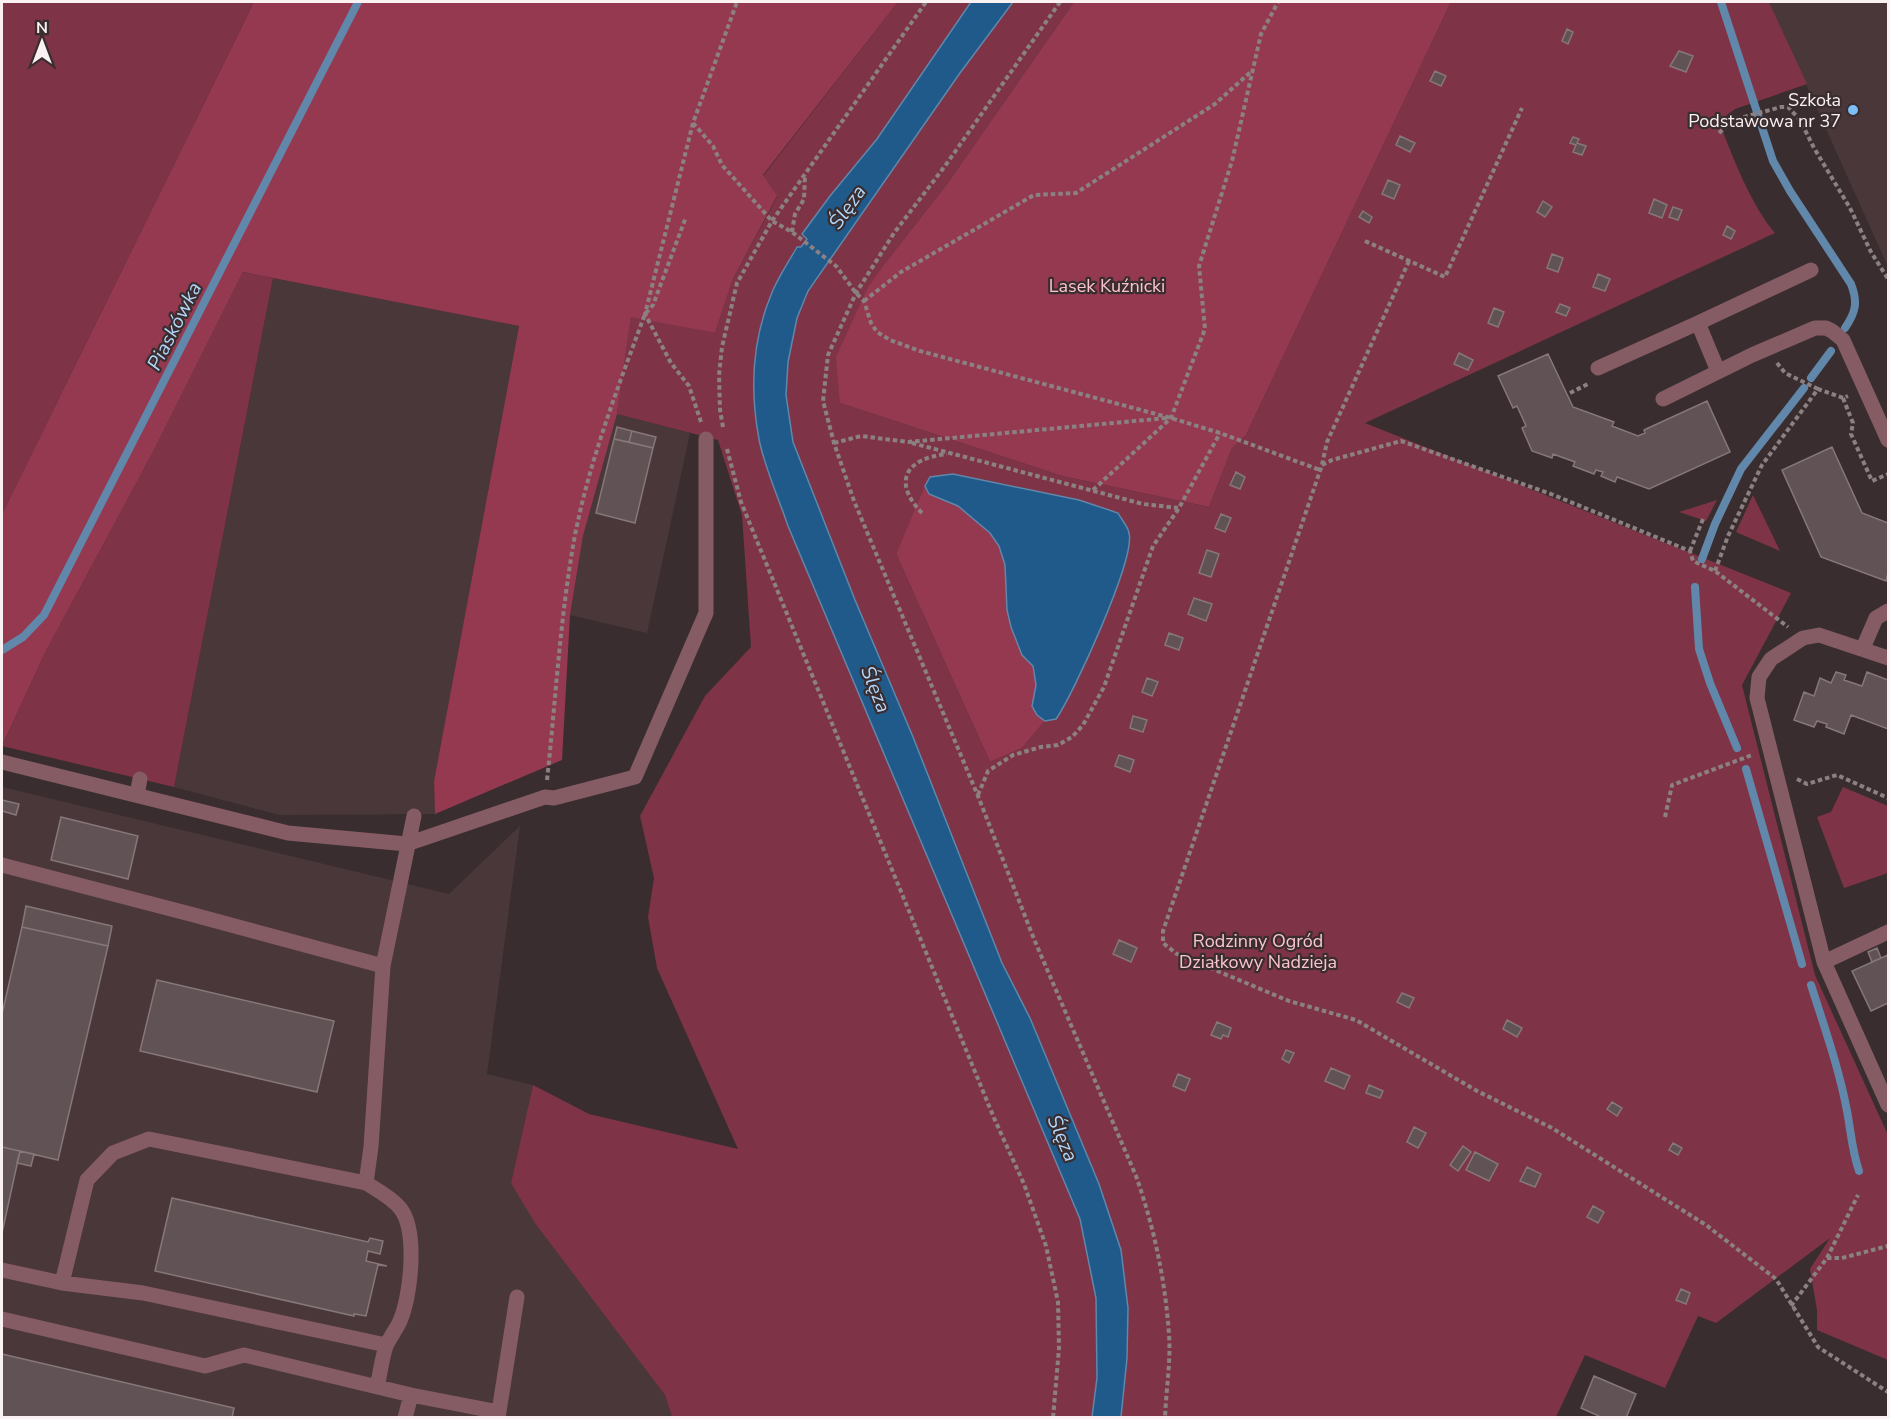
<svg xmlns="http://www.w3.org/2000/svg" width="1890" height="1419" font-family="'Nunito Sans',sans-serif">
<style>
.built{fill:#4a373a}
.green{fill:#7e3446;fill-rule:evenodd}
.forest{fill:#943950}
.water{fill:#1f5a8b;stroke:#6187aa;stroke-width:1.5}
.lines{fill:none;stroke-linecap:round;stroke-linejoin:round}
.stream{stroke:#6187aa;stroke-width:8}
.building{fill:#615355;stroke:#867779;stroke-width:1.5}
.path{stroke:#8c8182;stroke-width:4;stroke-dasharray:4.5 3;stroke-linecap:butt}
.minor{stroke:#865c64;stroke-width:15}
.poi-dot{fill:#7dbef9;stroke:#3a2d2f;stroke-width:2}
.labels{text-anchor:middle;stroke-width:4.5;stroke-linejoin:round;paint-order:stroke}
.poi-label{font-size:18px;fill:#faf1f2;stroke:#3a2d2f;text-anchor:end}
.park-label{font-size:18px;fill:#fac4cd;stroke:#3a2d2f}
.water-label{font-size:20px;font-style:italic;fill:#b2d6f9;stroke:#3a2d2f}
</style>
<rect width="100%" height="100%" fill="#3a2d2f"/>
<path class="built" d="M 1769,2 L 1888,2 L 1888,267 L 1866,218 Z
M 273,278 L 519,326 L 434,781 L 435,814 L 280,815 L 174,787 Z
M 617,414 L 690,433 L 647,633 L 570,615 L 583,536 Z
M 2,787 L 449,894 L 520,826 L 487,1074 L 533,1085 L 511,1183 L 665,1395 L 672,1417 L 2,1418 Z"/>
<path class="green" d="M 2,2 L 254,2 L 2,514 Z
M 898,2 L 971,2 L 877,139 L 830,196 L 802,235 L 807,239 L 801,247 L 796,247 L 771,294 L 788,526 L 1080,1219 L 1096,1298 L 1097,1378 L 1092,1417 L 672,1417 L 665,1395 L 535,1223 L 511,1183 L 533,1085 L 589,1114 L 738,1149 L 657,968 L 648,917 L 654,878 L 640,816 L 705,696 L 751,647 L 742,515 L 718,440 L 617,414 L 631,316 L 715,333 L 733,279 L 777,197 L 763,176 Z
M 1013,2 L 1074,2 L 947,184 L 886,262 L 840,403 L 1062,476 L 1209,507 L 1232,448 L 1246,435 L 1451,2 L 1769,2 L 1807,84 L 1735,109 L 1719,121 C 1731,154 1752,207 1775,233 L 1365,423 L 1791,593 L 1742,685 L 1815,975 L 1888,1135 L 1888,1360 L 1817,1330 L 1817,1310 L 1810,1269 L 1830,1238 L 1716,1323 L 1698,1316 L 1665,1388 L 1585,1355 L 1556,1417 L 1121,1417 L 1127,1358 L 1128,1308 L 1121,1250 L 1030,1018 L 1002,963 L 913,737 L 855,600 L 793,442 L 786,395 L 788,362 L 797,318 L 808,291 L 960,73 ZM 953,474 L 1079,500 L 1069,695 L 1056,719 L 1045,721 L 1022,748 L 990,762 L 896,554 L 930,477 Z
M 243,272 L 273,278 L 174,787 L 2,746 L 45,653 L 152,454 Z
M 1753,495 L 1780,551 L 1736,532 Z
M 1717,500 L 1706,521 L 1679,512 Z
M 1843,787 L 1888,806 L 1888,873 L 1844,888 L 1817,817 L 1831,812 Z"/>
<path class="forest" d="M 254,2 L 898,2 L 763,175 L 777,196 L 733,279 L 715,333 L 631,317 L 617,414 L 583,536 L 570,615 L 562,760 L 435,814 L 434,781 L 519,326 L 243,272 L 152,454 L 45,653 L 2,746 L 2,514 Z
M 1074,2 L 1451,2 L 1246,435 L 1232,448 L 1209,507 L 1062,476 L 840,403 L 836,357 L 867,289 L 886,262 L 947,184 Z
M 925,486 L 929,494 L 958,506 L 990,533 L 999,546 L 1005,565 L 1007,610 L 1011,627 L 1022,655 L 1033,666 L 1036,685 L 1032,706 L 1037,715 L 1045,721 L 1022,748 L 990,762 L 896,554 Z"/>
<path class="water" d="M 971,2 L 1013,2 L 960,73 L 808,291 L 797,318 L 788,362 L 786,395 L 793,442 L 855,600 L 913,737 L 1002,963 L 1030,1018 L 1099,1184 L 1121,1250 L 1128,1308 L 1127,1358 L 1121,1417 L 1092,1417 L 1097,1378 L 1096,1298 L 1080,1219 L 788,526 C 779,499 764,466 759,439 C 750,391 752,341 771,295 C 777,279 788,263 797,247 L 801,247 L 807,239 L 802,234 L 830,196 L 877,139 Z
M 953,474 L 1079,500 L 1118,513 C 1121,519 1128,526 1129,533 C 1136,558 1073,695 1056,719 L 1045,721 L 1037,715 L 1032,706 L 1036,685 L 1033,666 L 1022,655 L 1011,627 L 1007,610 L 1005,565 L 999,546 L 990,533 L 958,506 L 929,494 L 925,486 L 930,477 Z"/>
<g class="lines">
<path class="stream" d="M 1721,2 L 1773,161 L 1790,191 L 1851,284 C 1858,302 1856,312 1845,328
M 1811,378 L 1831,351
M 1702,559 L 1715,524 L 1741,469 L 1804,388
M 1695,587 L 1699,649 L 1710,683 L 1737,748
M 2,650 L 23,637 L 44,615 L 358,2
M 1746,769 L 1802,964
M 1811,985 C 1824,1026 1839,1068 1847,1111 C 1851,1132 1852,1151 1859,1171"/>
</g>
<path class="building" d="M 1567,29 L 1573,32 L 1568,44 L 1562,41 Z
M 1679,51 L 1693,56 L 1686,72 L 1670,66 Z
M 1435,71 L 1446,76 L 1441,86 L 1430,81 Z
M 1400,136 L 1415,143 L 1410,152 L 1396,145 Z
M 1573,137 L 1579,139 L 1577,143 L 1586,146 L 1582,155 L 1573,152 L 1576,145 L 1570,143 Z
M 1388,180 L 1400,185 L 1394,199 L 1382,194 Z
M 1654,199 L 1667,205 L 1662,218 L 1649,213 Z
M 1543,201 L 1552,207 L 1545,217 L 1537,212 Z
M 1673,207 L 1682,210 L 1678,220 L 1669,217 Z
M 1363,211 L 1372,217 L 1369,223 L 1359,217 Z
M 1727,226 L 1735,231 L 1731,239 L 1723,235 Z
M 1552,254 L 1563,258 L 1558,272 L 1547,268 Z
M 1598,274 L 1610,279 L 1605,291 L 1593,287 Z
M 1560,304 L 1570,308 L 1566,316 L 1556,312 Z
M 1494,308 L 1504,312 L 1498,327 L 1488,323 Z
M 1459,353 L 1473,360 L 1468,370 L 1454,364 Z
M 1548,354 L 1573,407 L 1614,422 L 1612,426 L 1638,436 L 1645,433 L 1644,430 L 1707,401 L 1730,452 L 1649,489 L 1617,477 L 1615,482 L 1601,476 L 1603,472 L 1596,470 L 1594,474 L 1573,466 L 1575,462 L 1553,454 L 1552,458 L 1532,451 L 1522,428 L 1526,426 L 1517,406 L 1513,408 L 1498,376 Z
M 617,427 L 632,431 L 629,442 L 614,439 Z
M 632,431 L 656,437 L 653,448 L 629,442 Z
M 614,439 L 653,448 L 635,523 L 596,513 Z
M 1832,447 L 1862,513 L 1888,523 L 1888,573 L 1886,581 L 1821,557 L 1782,470 Z
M 1236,472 L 1245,477 L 1240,489 L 1230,485 Z
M 1221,514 L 1231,518 L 1225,532 L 1215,528 Z
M 1207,550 L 1219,554 L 1211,577 L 1199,573 Z
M 1194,598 L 1212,604 L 1206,621 L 1188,614 Z
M 1169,633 L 1183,638 L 1179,650 L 1165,645 Z
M 1836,672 L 1846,675 L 1844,680 L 1862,686 L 1867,672 L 1888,680 L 1888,729 L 1851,715 L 1844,734 L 1826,727 L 1827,724 L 1817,721 L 1814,727 L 1794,720 L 1804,692 L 1814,696 L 1820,678 L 1831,683 Z
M 1147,678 L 1158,682 L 1152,696 L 1142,692 Z
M 1133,716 L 1147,720 L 1143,732 L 1130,728 Z
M 1119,755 L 1134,760 L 1130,772 L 1115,766 Z
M 2,800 L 19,804 L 16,815 L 2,811 Z
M 61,817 L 138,836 L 128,879 L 51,860 Z
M 26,906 L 112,926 L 108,946 L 22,927 Z
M 22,927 L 108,946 L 58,1160 L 2,1147 L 2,1014 Z
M 1119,940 L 1137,948 L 1131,962 L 1113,954 Z
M 1877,948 L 1881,958 L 1872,962 L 1868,952 Z
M 1888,955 L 1888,1003 L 1871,1011 L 1852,971 Z
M 157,980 L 334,1021 L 317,1092 L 140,1051 Z
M 1402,993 L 1414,998 L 1409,1008 L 1397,1002 Z
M 1507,1020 L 1522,1028 L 1517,1037 L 1503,1029 Z
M 1217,1022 L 1231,1028 L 1228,1037 L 1223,1035 L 1221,1039 L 1211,1035 Z
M 1286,1050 L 1294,1053 L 1289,1063 L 1282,1059 Z
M 1331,1068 L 1350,1076 L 1344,1089 L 1325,1081 Z
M 1178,1074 L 1190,1079 L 1185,1091 L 1173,1086 Z
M 1369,1085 L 1383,1091 L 1380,1098 L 1366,1093 Z
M 1612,1102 L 1622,1108 L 1617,1116 L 1607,1109 Z
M 1414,1127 L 1426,1133 L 1418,1148 L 1407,1142 Z
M 1673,1143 L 1682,1148 L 1678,1155 L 1669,1150 Z
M 1463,1146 L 1471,1152 L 1458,1171 L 1450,1165 Z
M 2,1147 L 20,1151 L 2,1233 Z
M 20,1151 L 34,1154 L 31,1166 L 17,1163 Z
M 1475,1152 L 1498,1164 L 1489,1181 L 1466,1170 Z
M 1527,1167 L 1541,1174 L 1535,1187 L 1520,1181 Z
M 172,1198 L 368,1242 L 370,1238 L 383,1241 L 380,1254 L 368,1251 L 366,1261 L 387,1266 L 378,1265 L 366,1316 L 354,1314 L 354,1316 L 155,1271 Z
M 1593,1206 L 1604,1212 L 1598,1223 L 1587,1217 Z
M 1681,1289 L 1690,1293 L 1686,1304 L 1676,1300 Z
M 2,1354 L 234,1408 L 232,1418 L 2,1418 Z
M 1594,1376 L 1636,1394 L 1626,1418 L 1598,1418 L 1599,1416 L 1581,1408 Z"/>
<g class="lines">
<path class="path" d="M 1060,2 L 945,166 L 894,233 L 856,293 L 828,355 L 823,401 L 834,443 L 854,501 L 978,796 L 1034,939 L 1136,1176 C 1154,1227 1165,1279 1169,1334 C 1171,1361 1166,1390 1165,1418
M 693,123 L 713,146 L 722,165 L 772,221 L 792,232 L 836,266 L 856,293 L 864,301 L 871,323 L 877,332 L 890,340 L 920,351 L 1171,418 L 1220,433 L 1320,470
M 1719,133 L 1733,120 L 1781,107 L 1788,107 L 1800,120 L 1814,148 L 1850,208 L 1871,252 L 1888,279
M 792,232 L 795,214 L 804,199 L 805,176
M 1365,241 L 1445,277 L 1522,108
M 1409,261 L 1327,442 L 1322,465 L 1163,931 L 1163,943 L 1177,954 L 1289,1001 L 1356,1020 L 1477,1091 L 1552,1128 L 1706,1225 L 1776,1279 L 1818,1347 L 1888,1392
M 864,301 L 901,272 L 1034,195 L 1076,193 L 1215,104 L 1253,70
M 1777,363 L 1785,373 L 1818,389
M 1570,393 L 1588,384
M 1843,398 L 1853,423 L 1851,434 L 1872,481 L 1888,474
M 701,422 L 689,386 L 671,363 L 645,314 L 693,123 L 737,2
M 723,427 L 720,410 L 719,375 L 722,347 L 737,283 L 772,221 L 926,2
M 834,443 L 861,436 L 908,442 L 1167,418
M 912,443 L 1143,504 L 1178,508
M 727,449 L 741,502 L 994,1118 L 1024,1184 L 1046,1246 L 1058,1302 L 1059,1348 L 1053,1418
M 1322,465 L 1332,460 L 1401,441 L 1551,494 L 1690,551 L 1693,561 L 1715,571 L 1788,627
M 1093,490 L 1171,418 L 1205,329 L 1199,266 L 1232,161 L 1261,34 L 1278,2
M 922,513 C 891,481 907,458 947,454
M 1690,551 L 1703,519
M 1715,571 L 1728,536 L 1762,465 L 1818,389 L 1843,398 L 1848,396
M 1797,779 L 1807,784 L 1837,775 L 1888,798
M 547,780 C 556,698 560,616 575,535 C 590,459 618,387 645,314 L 653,305 L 686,217
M 978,795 L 988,771 L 1013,755 L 1041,747 L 1058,745 L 1072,737 L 1083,725 L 1104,687 L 1153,546 L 1179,508 L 1220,433
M 1665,817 L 1672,785 L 1752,755
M 1827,1258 L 1842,1258 L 1888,1246
M 1791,1306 L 1827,1258 L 1858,1195"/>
<path class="minor" d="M 1698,323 L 1811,270
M 1598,368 L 1698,323 L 1718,371
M 1663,399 L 1752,355 L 1815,328 L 1826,328 L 1832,331 L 1843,340 L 1888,440
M 1863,648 L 1876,618 L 1888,611
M 1888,658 L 1819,635 L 1803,638 L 1771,659 L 1759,677 L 1757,698 L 1824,962 L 1888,1105
M 2,762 L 288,833 L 407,844 L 545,797 L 554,798 L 635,777 L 706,613 L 706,439
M 137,795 L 140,779
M 2,865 L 194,915 L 383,966
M 1824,962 L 1888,932
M 2,1270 L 62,1283 L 143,1293 L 386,1345
M 62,1283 L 87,1180 L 113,1153 L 149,1139 L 366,1183
M 2,1319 L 205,1366 L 244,1355 L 411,1395 L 405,1418
M 377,1387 C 380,1374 382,1358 386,1346 C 390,1337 396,1330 400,1321 C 411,1296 418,1230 400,1208 C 391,1197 377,1190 366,1183 L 371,1147 L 383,966 L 414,816
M 411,1395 L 499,1412
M 498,1418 L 517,1297"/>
</g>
<circle class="poi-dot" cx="1853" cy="110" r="6"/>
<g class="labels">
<g class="poi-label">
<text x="1841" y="106">Szkoła<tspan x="1841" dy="21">Podstawowa nr 37</tspan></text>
</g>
<g class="park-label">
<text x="1107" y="292">Lasek Kuźnicki</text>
<text x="1258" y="947">Rodzinny Ogród<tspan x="1258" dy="21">Działkowy Nadzieja</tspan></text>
</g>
<g class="water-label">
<text transform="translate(847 207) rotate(-55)" y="7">Ślęza</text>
<text transform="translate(174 326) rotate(-63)" y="7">Piaskówka</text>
<text transform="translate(876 689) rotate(68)" y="7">Ślęza</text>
<text transform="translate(1063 1138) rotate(67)" y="7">Ślęza</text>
</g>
</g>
<rect width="1890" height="1419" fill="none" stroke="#faf1f2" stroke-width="6"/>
<g transform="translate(42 42)" stroke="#3a2d2f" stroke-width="4.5" paint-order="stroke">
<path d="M0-4.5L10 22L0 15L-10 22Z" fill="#faf1f2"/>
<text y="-9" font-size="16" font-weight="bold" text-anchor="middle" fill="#faf1f2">N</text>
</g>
</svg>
